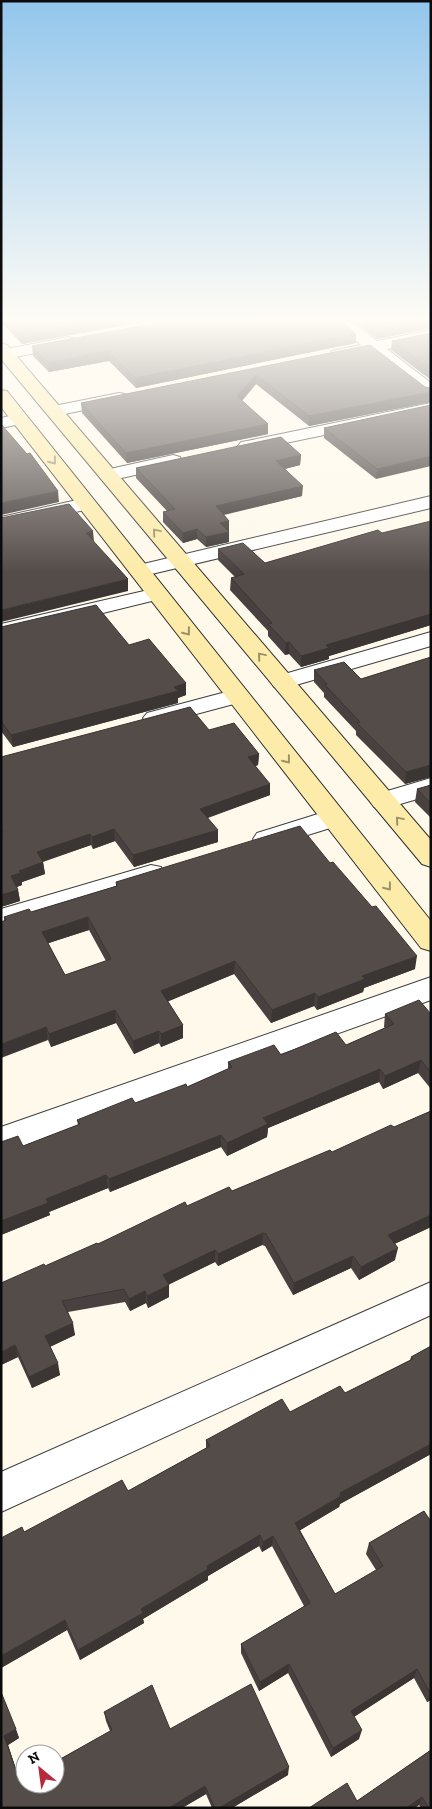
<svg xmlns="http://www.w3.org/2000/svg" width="432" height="1809" font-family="'Zilla Slab',serif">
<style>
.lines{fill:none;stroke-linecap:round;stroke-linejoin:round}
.minor-casing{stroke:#3f3f3f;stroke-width:2}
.secondary-casing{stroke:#2e2e2e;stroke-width:2}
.minor{fill:#fff;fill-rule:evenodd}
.secondary{fill:#fceba9;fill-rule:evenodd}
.wall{fill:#48413f;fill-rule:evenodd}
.shaded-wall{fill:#3b3533}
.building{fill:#544c49;stroke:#3b3533;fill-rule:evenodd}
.oneway{stroke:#9c926a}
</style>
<rect width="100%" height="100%" fill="#fef9eb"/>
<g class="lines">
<defs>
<path id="minor" d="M 331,320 L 349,320 L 377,341 L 431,330 L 431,340 L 387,349 L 431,383 L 431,396 L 425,395 L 371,352 L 338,359 L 332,357 L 330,354 L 332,351 L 361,345 Z
M 69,337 L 75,339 L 77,342 L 75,345 L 6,359 L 1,358 L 1,350 Z
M 119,393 L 125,394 L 128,398 L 125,402 L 54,416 L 48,415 L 45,411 L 48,407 L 54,406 Z
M 431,403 L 431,413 L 247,451 L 241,450 L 238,446 L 241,442 L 247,441 Z
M 19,414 L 25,415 L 28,419 L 25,423 L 1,428 L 1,418 Z
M 173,455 L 180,457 L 182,461 L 180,465 L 108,481 L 101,479 L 99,475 L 101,471 Z
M 431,496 L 431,508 L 139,577 L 132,575 L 129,571 L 132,567 L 139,565 Z
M 86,498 L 93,500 L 96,504 L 93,508 L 1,529 L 1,517 Z
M 157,588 L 164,590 L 168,594 L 164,598 L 1,638 L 1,624 Z
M 431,632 L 431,646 L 282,689 L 274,687 L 271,682 L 274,677 Z
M 237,689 L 245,691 L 249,696 L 245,701 L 155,725 L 147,723 L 143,718 L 147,713 Z
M 431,778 L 431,795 L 383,809 L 374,807 L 370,801 L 374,795 Z
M 334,809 L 343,812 L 347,818 L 343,824 L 266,848 L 257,845 L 253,839 L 257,833 Z
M 151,865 L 161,867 L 164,874 L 161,881 L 1,929 L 1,909 Z
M 431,977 L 431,1000 L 1,1154 L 1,1127 Z
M 431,1282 L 431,1315 L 1,1512 L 1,1472 Z"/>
<path id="secondary" d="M 1,343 L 7,345 L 431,840 L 431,867 L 422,864 L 1,359 Z
M 1,390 L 7,391 L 431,921 L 431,951 L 421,948 L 1,407 Z"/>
</defs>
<use href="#minor" class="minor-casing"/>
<use href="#secondary" class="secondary-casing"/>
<use href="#minor" class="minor"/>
<use href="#secondary" class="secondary"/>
</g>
<path class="wall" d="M 1,320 L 151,320 L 22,344 L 1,322 Z
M 352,320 L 431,320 L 431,328 L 377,339 Z
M 431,333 L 431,380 L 391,350 L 392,341 Z
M 356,334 L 356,343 L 136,388 L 109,361 L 49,372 L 33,356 L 32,346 Z
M 370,345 L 425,387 L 431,388 L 431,402 L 309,426 L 256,384 L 242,401 L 268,424 L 268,434 L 127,463 L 82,413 L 81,403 Z
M 431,405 L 376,479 L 324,438 L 324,428 Z
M 301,455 L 300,465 L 285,469 L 302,496 L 224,515 L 229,521 L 229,531 L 228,531 L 229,542 L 206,547 L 197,539 L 183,543 L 163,522 L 163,512 L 167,511 L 136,478 L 136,468 Z
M 431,521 L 431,625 L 329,656 L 329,659 L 301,667 L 289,654 L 285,655 L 268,636 L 268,631 L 230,590 L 231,578 L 235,577 L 218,560 L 218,549 L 265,563 Z
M 1,627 L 129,645 L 186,683 L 186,695 L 178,698 L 178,703 L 13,747 L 1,731 Z
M 431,657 L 431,777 L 405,784 L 356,735 L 356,731 L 324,697 L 324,693 L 314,682 L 314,670 L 361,679 Z
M 209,730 L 259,754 L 258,765 L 255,766 L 270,795 L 208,818 L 218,842 L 134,867 L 115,841 L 93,849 L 91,845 L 43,862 L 45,874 L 22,882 L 22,885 L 17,887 L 18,890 L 20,901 L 1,907 L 1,757 Z
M 431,785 L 431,818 L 415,802 L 417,789 Z
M 116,882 L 415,969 L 364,988 L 363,992 L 317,1010 L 314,1006 L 271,1023 L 234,974 L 168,1001 L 183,1025 L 183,1038 L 161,1047 L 159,1043 L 134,1054 L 116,1023 L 51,1047 L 48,1040 L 4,921 L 4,917 L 31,912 L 116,886 ZM 89,930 L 106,961 L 65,975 L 48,943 Z
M 385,1014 L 431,1014 L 431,1089 L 418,1073 L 383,1089 L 379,1082 L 268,1128 L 267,1137 L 227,1156 L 221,1147 L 110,1192 L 108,1188 L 49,1212 L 50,1215 L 1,1235 L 1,1142 L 23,1146 L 78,1125 L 77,1120 L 135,1103 L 187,1087 L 228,1069 L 228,1062 L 346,1045 L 385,1028 L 384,1027 Z
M 431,1111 L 431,1227 L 394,1244 L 395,1260 L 359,1280 L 351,1268 L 293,1295 L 265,1246 L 262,1245 L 218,1266 L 215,1262 L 169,1284 L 169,1297 L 148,1308 L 146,1303 L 130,1311 L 125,1302 L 68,1312 L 75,1335 L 50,1347 L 60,1375 L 32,1388 L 18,1357 L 1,1365 L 45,1266 L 187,1206 L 232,1191 L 332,1152 L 394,1127 Z
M 431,1346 L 431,1454 L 340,1504 L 339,1507 L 300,1530 L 335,1594 L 376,1570 L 366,1554 L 369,1543 L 424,1511 L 431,1700 L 427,1702 L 414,1678 L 354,1717 L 359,1739 L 331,1757 L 288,1673 L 259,1691 L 241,1653 L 241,1644 L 304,1606 L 272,1546 L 262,1552 L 259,1546 L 208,1576 L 208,1580 L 143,1619 L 144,1623 L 80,1660 L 67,1630 L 1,1668 L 1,1538 L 24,1532 L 128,1491 L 206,1448 L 206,1440 L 345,1393 L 410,1360 L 411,1357 Z
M 1,1692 L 19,1738 L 8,1745 L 20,1782 L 110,1731 L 106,1721 L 104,1712 L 170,1729 L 288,1775 L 232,1808 L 212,1808 L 206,1794 L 182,1808 L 1,1808 Z
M 431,1750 L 431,1808 L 421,1808 L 419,1805 L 414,1808 L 309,1808 L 357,1801 Z"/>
<path class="shaded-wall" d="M 100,320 L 151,320 L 22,344 L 21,335 Z
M 425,320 L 431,320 L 431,328 L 377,339 L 378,330 Z
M 356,334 L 356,343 L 136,388 L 135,378 Z
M 108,351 L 109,361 L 49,372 L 48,363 Z
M 256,375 L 256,384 L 237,406 L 237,396 Z
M 431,392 L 431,402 L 309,426 L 309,416 Z
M 268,424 L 268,434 L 127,463 L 126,453 Z
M 301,455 L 300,465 L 276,471 L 276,461 Z
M 431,456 L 431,466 L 376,479 L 377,469 Z
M 303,486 L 302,496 L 216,516 L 216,506 Z
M 58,491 L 59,502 L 1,515 L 1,503 Z
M 229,521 L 229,531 L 219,533 L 220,523 Z
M 197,529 L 197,539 L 183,543 L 183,533 Z
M 93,531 L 94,542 L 86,533 Z
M 229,532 L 229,542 L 206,547 L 206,537 Z
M 128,579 L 128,591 L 1,622 L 1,610 Z
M 431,614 L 431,625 L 329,656 L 329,659 L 301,667 L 301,656 L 326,645 Z
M 289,642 L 289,654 L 285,655 L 286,643 Z
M 186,683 L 186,695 L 178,698 L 178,703 L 13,747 L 11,735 Z
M 259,754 L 258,765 L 247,769 L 248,757 Z
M 431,765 L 431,777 L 405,784 L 406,772 Z
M 270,784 L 270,795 L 200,820 L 200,809 Z
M 114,829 L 115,841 L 93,849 L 92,837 Z
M 218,830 L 218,842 L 134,867 L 133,855 Z
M 90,834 L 91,845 L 38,863 L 37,852 Z
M 43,862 L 45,874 L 22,882 L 22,885 L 13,888 L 11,876 L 19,871 Z
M 18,890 L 20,901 L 1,907 L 1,895 Z
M 88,917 L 89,930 L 43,945 L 42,932 Z
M 417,956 L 415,969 L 364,988 L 363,992 L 317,1010 L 318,997 L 362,976 Z
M 235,961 L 234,974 L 162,1004 L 161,991 Z
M 315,993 L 314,1006 L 271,1023 L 272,1010 Z
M 115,1010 L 116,1023 L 51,1047 L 49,1034 Z
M 183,1025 L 183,1038 L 161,1047 L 161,1034 Z
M 46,1027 L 48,1040 L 1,1058 L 1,1044 Z
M 159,1031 L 159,1043 L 134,1054 L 133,1041 Z
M 421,1060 L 418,1073 L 383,1089 L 385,1076 Z
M 380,1069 L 379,1082 L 268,1128 L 267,1137 L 227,1156 L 227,1143 L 263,1118 Z
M 221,1135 L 221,1147 L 110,1192 L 109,1179 Z
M 106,1175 L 108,1188 L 49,1212 L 50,1215 L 1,1235 L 1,1221 L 46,1199 Z
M 431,1215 L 431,1227 L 386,1248 L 388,1235 Z
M 263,1233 L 262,1245 L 218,1266 L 218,1254 Z
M 398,1248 L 395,1260 L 359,1280 L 361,1267 Z
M 215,1250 L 215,1262 L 164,1287 L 163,1275 Z
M 353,1256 L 351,1268 L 293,1295 L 294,1283 Z
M 169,1285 L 169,1297 L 148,1308 L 147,1296 Z
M 145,1291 L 146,1303 L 130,1311 L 129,1299 Z
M 73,1323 L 75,1335 L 47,1348 L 45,1336 Z
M 15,1345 L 18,1357 L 1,1365 L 1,1352 Z
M 58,1363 L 60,1375 L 32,1388 L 29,1377 Z
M 431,1444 L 431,1454 L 340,1504 L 339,1507 L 294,1534 L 295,1523 L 340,1493 Z
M 260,1535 L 259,1546 L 208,1576 L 208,1580 L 143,1619 L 144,1623 L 80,1660 L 78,1650 L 207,1566 Z
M 273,1536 L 272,1546 L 262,1552 L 263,1542 Z
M 65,1620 L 67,1630 L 1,1668 L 1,1656 Z
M 289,1664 L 288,1673 L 259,1691 L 260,1682 Z
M 417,1669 L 414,1678 L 349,1720 L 351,1711 Z
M 430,1693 L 431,1693 L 431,1700 L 427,1702 Z
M 16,1729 L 19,1738 L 8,1745 L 23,1790 L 4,1736 Z
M 362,1730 L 359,1739 L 331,1757 L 333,1748 Z
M 289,1767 L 288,1775 L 232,1808 L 219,1808 Z
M 205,1786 L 206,1794 L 182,1808 L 169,1808 Z
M 422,1797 L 419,1805 L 414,1808 L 406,1808 Z"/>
<path class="building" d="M 7,320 L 100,320 L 21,335 Z
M 174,320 L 340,320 L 356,334 L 135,378 L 108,351 L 48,363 L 32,346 Z
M 365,320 L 425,320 L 378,330 Z
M 431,333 L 431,370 L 392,341 Z
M 370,345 L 425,387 L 431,388 L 431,392 L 309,416 L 256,375 L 237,396 L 268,424 L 126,453 L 81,403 Z
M 431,405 L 431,456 L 377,469 L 324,428 Z
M 1,424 L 27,454 L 30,453 L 58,491 L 1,503 Z
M 281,437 L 301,455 L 276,461 L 303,486 L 216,506 L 229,521 L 220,523 L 229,532 L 206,537 L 197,529 L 183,533 L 163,512 L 175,509 L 136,468 Z
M 69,504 L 93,531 L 86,533 L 128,579 L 1,610 L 1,518 Z
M 431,521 L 431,614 L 326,645 L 329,648 L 301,656 L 289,642 L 286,643 L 268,624 L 272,623 L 231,578 L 244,574 L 218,549 L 243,543 L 265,563 L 378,530 L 382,533 Z
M 96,605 L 129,645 L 149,639 L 186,683 L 174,687 L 178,691 L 11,735 L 1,721 L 1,627 Z
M 431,657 L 431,765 L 406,772 L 357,723 L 360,722 L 325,685 L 327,684 L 314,670 L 344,662 L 361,679 Z
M 190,707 L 209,730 L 234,723 L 259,754 L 248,757 L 270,784 L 200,809 L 218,830 L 133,855 L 114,829 L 92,837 L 90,834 L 37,852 L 43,862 L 19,871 L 21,873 L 11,876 L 18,890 L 1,895 L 1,833 L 3,832 L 1,830 L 1,757 Z
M 431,785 L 431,804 L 417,789 Z
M 300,826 L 330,863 L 333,862 L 372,907 L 376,906 L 417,956 L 362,976 L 365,979 L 318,997 L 315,993 L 272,1010 L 235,961 L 161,991 L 183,1025 L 161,1034 L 159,1031 L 133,1041 L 115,1010 L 49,1034 L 46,1027 L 1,1044 L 1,922 L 6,920 L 4,917 L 29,909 L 31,912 L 117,886 L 116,882 ZM 88,917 L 111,959 L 65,975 L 42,932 Z
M 419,1000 L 431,1014 L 431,1073 L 421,1060 L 385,1076 L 380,1069 L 263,1118 L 268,1124 L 227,1143 L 221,1135 L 109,1179 L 106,1175 L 46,1199 L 48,1203 L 1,1221 L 1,1142 L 18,1136 L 23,1146 L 80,1124 L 77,1120 L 132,1098 L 135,1103 L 186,1084 L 187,1087 L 232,1067 L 228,1062 L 274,1045 L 281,1055 L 336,1032 L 346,1045 L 394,1024 L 385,1014 Z
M 431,1111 L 431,1215 L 388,1235 L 398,1248 L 361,1267 L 353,1256 L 294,1283 L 266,1234 L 263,1233 L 218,1254 L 215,1250 L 163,1275 L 169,1285 L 147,1296 L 145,1291 L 129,1299 L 124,1289 L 62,1301 L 73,1323 L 45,1336 L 58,1363 L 29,1377 L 15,1345 L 1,1352 L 1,1283 L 44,1264 L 45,1266 L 97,1243 L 98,1244 L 185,1202 L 187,1206 L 229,1187 L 232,1191 L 330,1150 L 332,1152 L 391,1125 L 394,1127 Z
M 431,1346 L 431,1444 L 340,1493 L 341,1496 L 295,1523 L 335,1594 L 383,1566 L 369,1543 L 424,1511 L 430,1520 L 431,1519 L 431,1693 L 430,1693 L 417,1669 L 351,1711 L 362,1730 L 333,1748 L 289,1664 L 260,1682 L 241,1644 L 310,1603 L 273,1536 L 263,1542 L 260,1535 L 207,1566 L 208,1569 L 141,1609 L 143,1613 L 78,1650 L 65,1620 L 1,1656 L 1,1538 L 22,1527 L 24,1532 L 122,1480 L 128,1491 L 210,1446 L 206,1440 L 282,1399 L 290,1412 L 340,1386 L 345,1393 L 413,1359 L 411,1357 Z
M 251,1684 L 289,1767 L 219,1808 L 215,1808 L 205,1786 L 169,1808 L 1,1808 L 1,1692 L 16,1729 L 4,1736 L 20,1782 L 25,1779 L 25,1784 L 55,1784 L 55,1762 L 112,1730 L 104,1712 L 152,1685 L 170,1729 Z
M 431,1750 L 431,1808 L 429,1808 L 422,1797 L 406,1808 L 309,1808 L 347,1783 L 357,1801 Z"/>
<defs><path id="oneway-chevron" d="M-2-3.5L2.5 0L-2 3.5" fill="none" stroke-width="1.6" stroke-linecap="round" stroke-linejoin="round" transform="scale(1.25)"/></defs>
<g class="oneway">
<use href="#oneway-chevron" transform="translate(53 461) rotate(52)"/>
<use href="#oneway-chevron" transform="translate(156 532) rotate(-130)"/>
<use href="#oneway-chevron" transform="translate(187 632) rotate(52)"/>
<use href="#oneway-chevron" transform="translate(261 656) rotate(-130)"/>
<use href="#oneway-chevron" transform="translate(287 760) rotate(52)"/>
<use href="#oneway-chevron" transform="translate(399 820) rotate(-130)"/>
<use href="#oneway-chevron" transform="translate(388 887) rotate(52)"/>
</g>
<linearGradient id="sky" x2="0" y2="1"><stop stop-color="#92c6ec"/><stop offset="0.56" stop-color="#fffcf6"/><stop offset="1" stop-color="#fffcf6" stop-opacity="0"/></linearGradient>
<rect width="432" height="573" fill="url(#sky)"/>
<rect width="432" height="1809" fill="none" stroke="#0c0c0c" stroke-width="5"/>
<g transform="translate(40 1769) rotate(331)"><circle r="24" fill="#ffffff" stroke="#9e9e9e"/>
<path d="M0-4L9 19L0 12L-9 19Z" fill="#b62a3d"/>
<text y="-8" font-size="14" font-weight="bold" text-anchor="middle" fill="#0c0c0c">N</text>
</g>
</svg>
